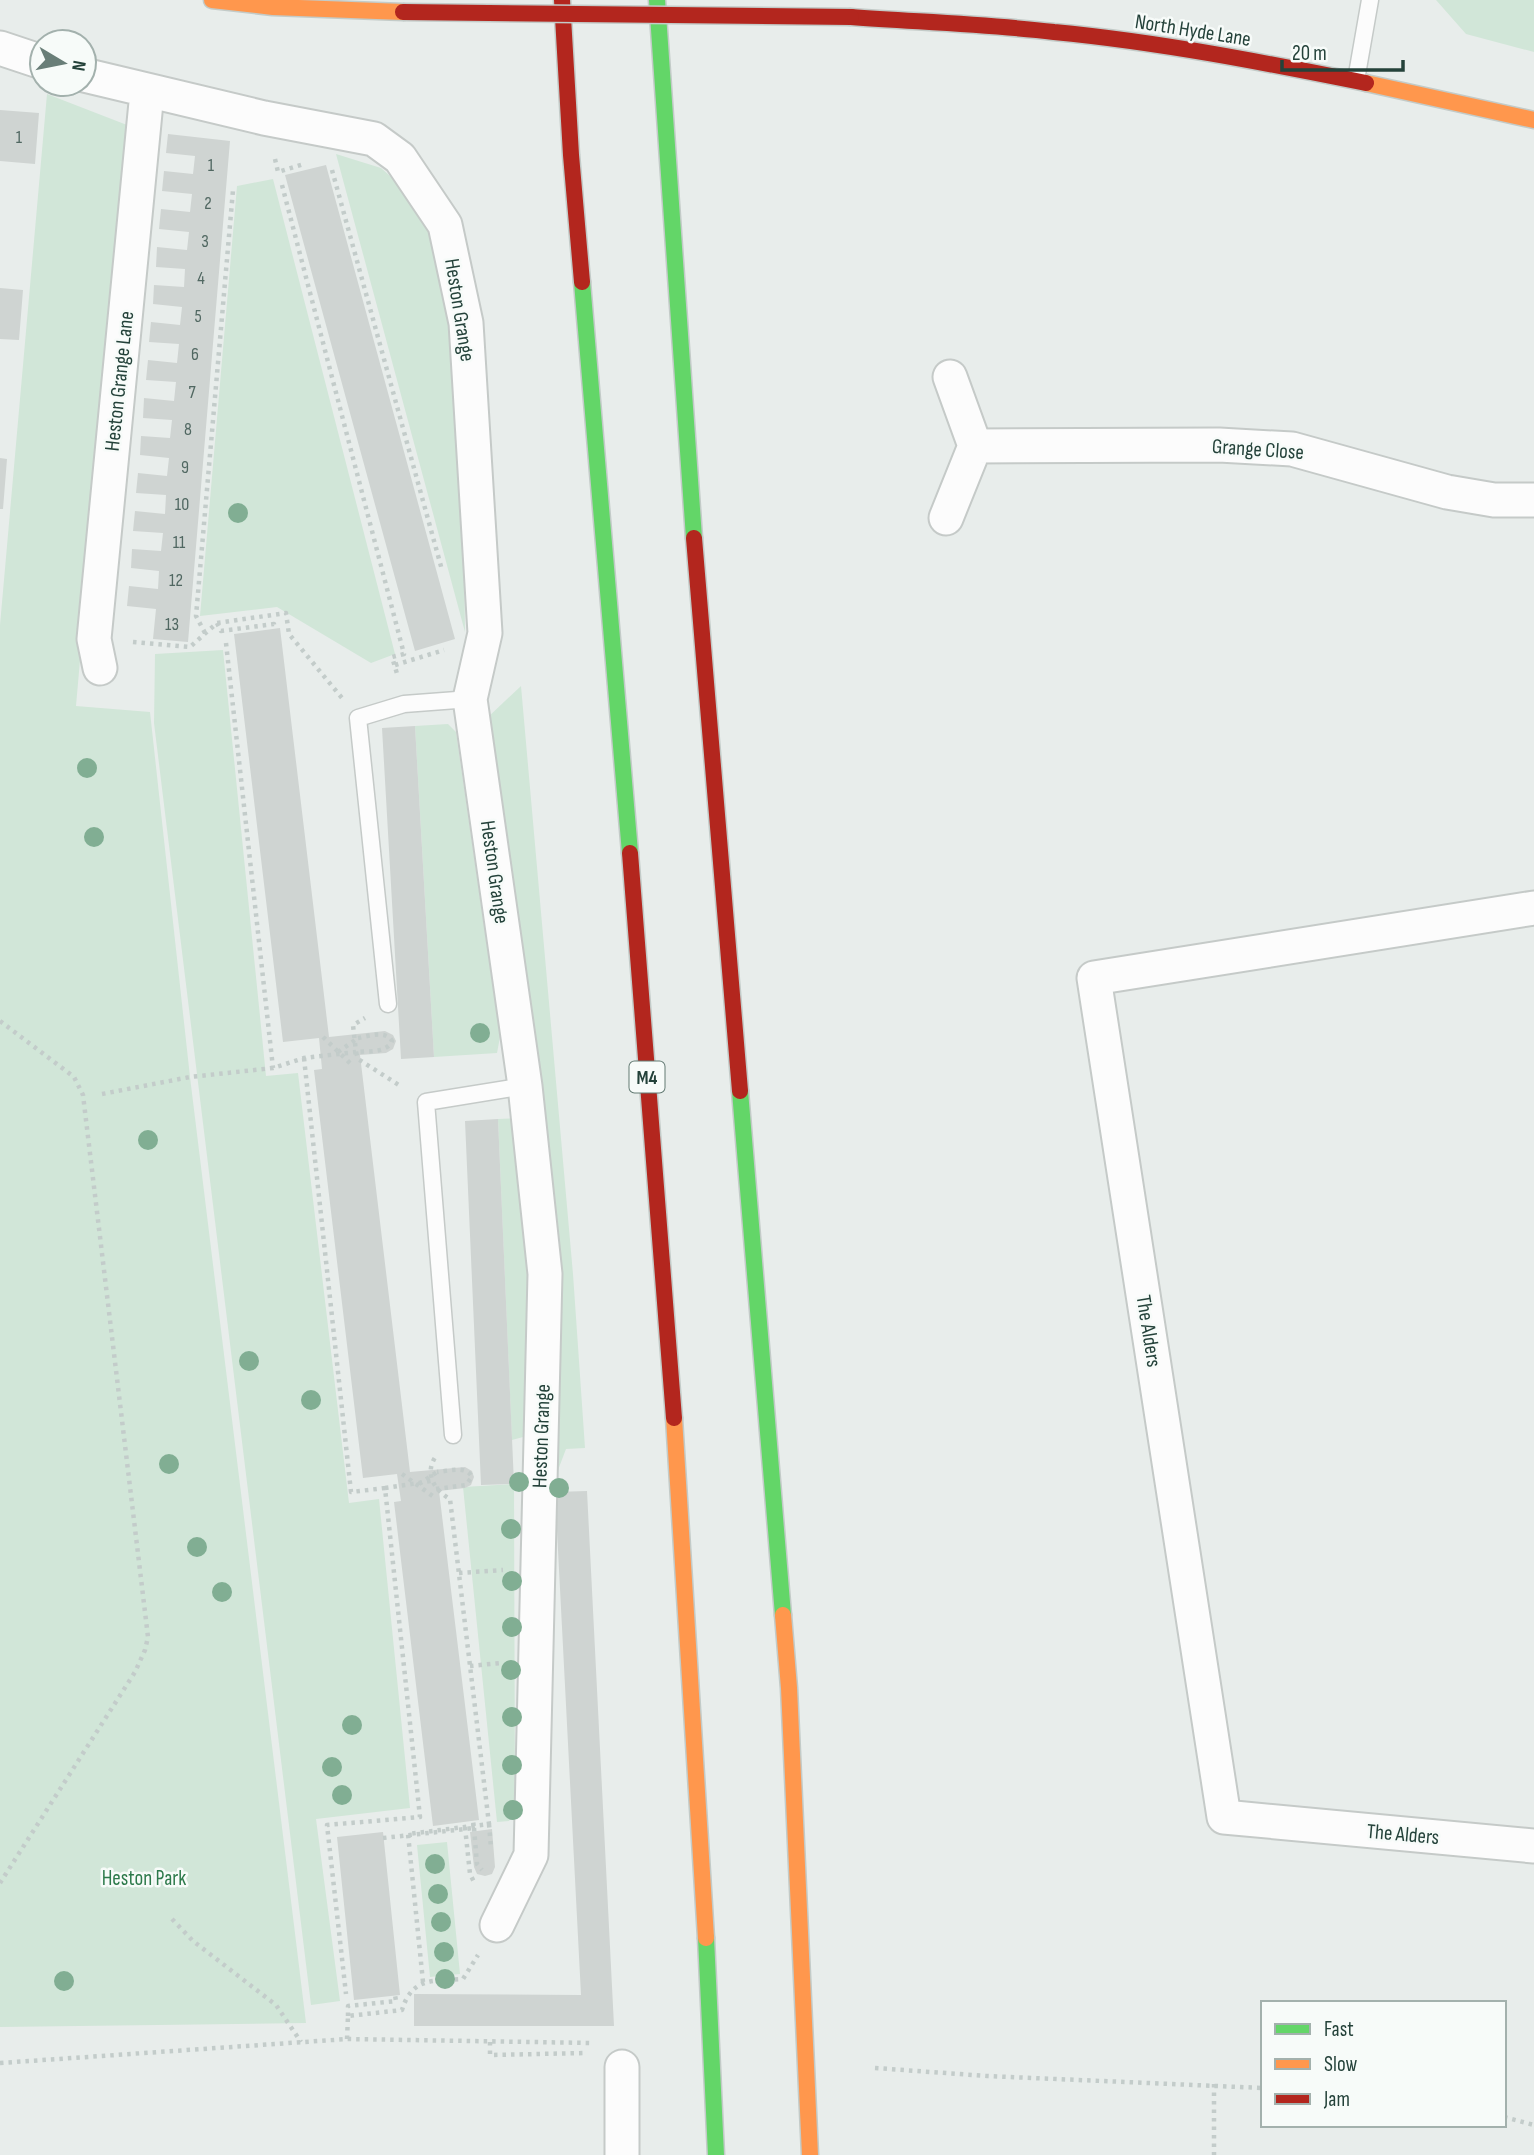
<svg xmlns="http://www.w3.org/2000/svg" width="1534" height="2155" font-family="'Sofia Sans Condensed',sans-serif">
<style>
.green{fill:#d1e6d8}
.building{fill:#cfd4d2}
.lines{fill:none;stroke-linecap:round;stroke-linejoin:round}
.lane-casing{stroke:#c5cac8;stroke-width:19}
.street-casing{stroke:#c5cac8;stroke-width:37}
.fast-casing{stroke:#c3cbc8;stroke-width:19}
.slow-casing{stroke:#c3cbc8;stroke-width:19}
.jam-casing{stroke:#c3cbc8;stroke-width:19}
.path{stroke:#c3ccca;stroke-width:4.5;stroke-dasharray:3.5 5;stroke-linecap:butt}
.lane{stroke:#fcfcfc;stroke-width:16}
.street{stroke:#fcfcfc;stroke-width:33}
.fast{stroke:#63d668;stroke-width:16}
.slow{stroke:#ff974d;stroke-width:16}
.jam{stroke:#b3261e;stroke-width:16}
.jam-bridge-casing{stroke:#c3cbc8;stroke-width:19;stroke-linecap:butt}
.path-bridge{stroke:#c3ccca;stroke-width:4.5;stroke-dasharray:3.5 5;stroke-linecap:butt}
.jam-bridge{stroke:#b3261e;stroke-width:16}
.tree{fill:#81ae93}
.labels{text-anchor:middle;stroke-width:5;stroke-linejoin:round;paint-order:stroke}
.number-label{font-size:18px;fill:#506761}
.shield{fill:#f7fbf9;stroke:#637a73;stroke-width:2}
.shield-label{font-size:19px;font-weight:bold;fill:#24423a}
.street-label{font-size:21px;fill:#24423a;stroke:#f7fbf9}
.park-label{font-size:21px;fill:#2d7a4b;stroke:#f7fbf9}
</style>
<rect width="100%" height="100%" fill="#e8edeb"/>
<path class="green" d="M 1436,0 L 1534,0 L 1534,52 L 1466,34 Z
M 47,94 L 127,125 L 76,706 L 150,712 L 190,1077 L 306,2023 L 0,2027 L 0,625 Z
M 336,154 L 381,168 L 406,190 L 432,232 L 445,270 L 463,457 L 465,632 Z
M 273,179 L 395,654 L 371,663 L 277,607 L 200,616 L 237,186 Z
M 223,650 L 266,1076 L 298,1073 L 349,1503 L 379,1499 L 410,1808 L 316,1819 L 340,2001 L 311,2005 L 154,723 L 155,654 Z
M 521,686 L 573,1274 L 585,1448 L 566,1449 L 555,1478 L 486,719 Z
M 448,724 L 456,732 L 500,1037 L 497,1053 L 434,1057 L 415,726 Z
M 521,1118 L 532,1244 L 534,1434 L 512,1440 L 498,1119 Z
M 514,1484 L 515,1811 L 509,1821 L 497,1822 L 463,1487 Z
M 447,1842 L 460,1974 L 430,1977 L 417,1845 Z"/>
<path class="building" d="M 0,110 L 39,113 L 35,164 L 0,161 Z
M 168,134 L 230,141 L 188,642 L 153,639 L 156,609 L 127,606 L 129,586 L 158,589 L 159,571 L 131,568 L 132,549 L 161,551 L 163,533 L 133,531 L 135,511 L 165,514 L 166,495 L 136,493 L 138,473 L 167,476 L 169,458 L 140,455 L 141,436 L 170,438 L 172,420 L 143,418 L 144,398 L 174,401 L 176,382 L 146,380 L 148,360 L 177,363 L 179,344 L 149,342 L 151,322 L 180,325 L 182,307 L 153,304 L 154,285 L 184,287 L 185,269 L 156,267 L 157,247 L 187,250 L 189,232 L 159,229 L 161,209 L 190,212 L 192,194 L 162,191 L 164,171 L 193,174 L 195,156 L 166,153 Z
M 326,165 L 455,639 L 415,651 L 285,175 Z
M 0,288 L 23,290 L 19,340 L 0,339 Z
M 0,458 L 7,459 L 3,509 L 0,509 Z
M 280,628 L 329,1037 L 385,1031 L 393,1035 L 396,1041 L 393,1049 L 386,1053 L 360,1055 L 410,1472 L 465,1467 L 472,1471 L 474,1477 L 471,1485 L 465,1488 L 439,1491 L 479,1820 L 433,1826 L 394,1502 L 401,1501 L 397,1474 L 363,1478 L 314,1070 L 322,1069 L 319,1038 L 283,1042 L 234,634 Z
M 415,726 L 434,1057 L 401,1059 L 382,728 Z
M 498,1119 L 514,1484 L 481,1485 L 465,1121 Z
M 587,1491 L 614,2026 L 414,2026 L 414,1994 L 581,1995 L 555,1492 Z
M 492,1829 L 495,1867 L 492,1874 L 485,1876 L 477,1874 L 474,1867 L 470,1832 Z
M 383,1832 L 400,1995 L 354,2000 L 337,1837 Z"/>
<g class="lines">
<defs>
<path id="lane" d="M 1356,80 L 1370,0
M 388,1004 L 358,718 L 404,704 L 470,699
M 453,1435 L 426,1102 L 525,1086"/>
<path id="street" d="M 0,48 L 42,62
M 84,75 L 264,118 L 374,139 L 400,158 L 445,225 L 466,323 L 485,633 L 470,699 L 525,1086 L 545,1274 L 531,1855 L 497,1925
M 975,446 L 1219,445 L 1292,449 L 1447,492 L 1494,500 L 1534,500
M 946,518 L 975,446 L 950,377
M 100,668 L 94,639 L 147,92
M 1534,908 L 1094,978 L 1224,1817 L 1534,1846
M 622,2067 L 622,2155"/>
<path id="fast" d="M 657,0 L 694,538
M 582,282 L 630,853
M 740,1091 L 783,1615
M 706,1938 L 716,2155"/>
<path id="slow" d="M 212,0 L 273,7 L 403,12
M 1366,83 L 1534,120
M 674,1418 L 706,1938
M 783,1615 L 789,1688 L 810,2155"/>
<path id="jam" d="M 562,0 L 571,155 L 582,282
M 851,17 C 919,22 987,24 1054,32 C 1159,42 1262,62 1366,83
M 694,538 L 740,1091
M 630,853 L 674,1418"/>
</defs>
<use href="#lane" class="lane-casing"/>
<use href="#street" class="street-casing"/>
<use href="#fast" class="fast-casing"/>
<use href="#slow" class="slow-casing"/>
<use href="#jam" class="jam-casing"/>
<path class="path" d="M 275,159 L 278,172 L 304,164
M 332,170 L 442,570
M 282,185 L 404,654 L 392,657 L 398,677
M 217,623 L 221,631 L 274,624 L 275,629
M 205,633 L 196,616 L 233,190
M 133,642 L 190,647 L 217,623 L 286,613 L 289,634 L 342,698
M 226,643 L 273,1068
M 395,665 L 444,650
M 0,1021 L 74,1077 L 83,1095 L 148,1637 L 145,1650 L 135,1672 L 0,1883
M 358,1038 C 369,1036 386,1030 392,1041 C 387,1053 368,1051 356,1052 L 358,1059 L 402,1087
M 304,1058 L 351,1492 L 385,1488 L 420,1817 L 327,1825 L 346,1994
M 102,1094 L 190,1077 L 273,1068 L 304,1058 L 356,1052 L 353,1025 L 365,1018
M 385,1488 L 431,1481
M 436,1489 L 466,1485 L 472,1477 C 466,1465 449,1471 437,1472
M 459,1573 L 503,1570
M 470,1666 L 501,1663
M 489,1824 L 491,1848
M 465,1827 L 470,1874 L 475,1884
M 474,1828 L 477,1864 L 482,1870
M 172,1919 L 193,1941 L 276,2005 L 301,2042
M 423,1982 L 408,1834 L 489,1824 L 450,1499 C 434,1490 424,1473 436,1456
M 348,2016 L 348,2006 L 396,2001 L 395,1995
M 347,2039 L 348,2016 L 402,2010 C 412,1977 433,1981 463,1979 L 478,1955
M 490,2042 L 490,2055 L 587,2053
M 0,2063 L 347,2039 L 593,2043
M 875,2068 L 987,2076 L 1263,2088
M 1214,2084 L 1214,2155
M 1504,2117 L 1534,2125"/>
<use href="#lane" class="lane"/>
<use href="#street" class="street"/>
<use href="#fast" class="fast"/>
<use href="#slow" class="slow"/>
<use href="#jam" class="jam"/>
<defs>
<path id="jam-bridge" d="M 403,12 L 851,17"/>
</defs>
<use href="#jam-bridge" class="jam-bridge-casing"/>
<path class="path-bridge" d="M 323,1037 L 353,1066
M 338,1052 L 358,1038
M 402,1474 L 434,1497
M 419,1484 L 437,1472
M 383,1838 L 474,1828 L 473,1821"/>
<use href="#jam-bridge" class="jam-bridge"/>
</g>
<g class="tree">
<circle cx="238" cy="513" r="10"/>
<circle cx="87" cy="768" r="10"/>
<circle cx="94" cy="837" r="10"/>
<circle cx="480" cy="1033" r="10"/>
<circle cx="148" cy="1140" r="10"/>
<circle cx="249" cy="1361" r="10"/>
<circle cx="311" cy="1400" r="10"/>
<circle cx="169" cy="1464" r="10"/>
<circle cx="519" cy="1482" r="10"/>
<circle cx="559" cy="1488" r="10"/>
<circle cx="511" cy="1529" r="10"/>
<circle cx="197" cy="1547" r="10"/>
<circle cx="512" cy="1581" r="10"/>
<circle cx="222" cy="1592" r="10"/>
<circle cx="512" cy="1627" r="10"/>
<circle cx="511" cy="1670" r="10"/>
<circle cx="512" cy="1717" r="10"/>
<circle cx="352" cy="1725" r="10"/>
<circle cx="512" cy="1765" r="10"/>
<circle cx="332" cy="1767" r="10"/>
<circle cx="342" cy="1795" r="10"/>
<circle cx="513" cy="1810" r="10"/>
<circle cx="435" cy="1864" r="10"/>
<circle cx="438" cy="1894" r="10"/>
<circle cx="441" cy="1922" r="10"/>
<circle cx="444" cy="1952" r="10"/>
<circle cx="445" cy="1979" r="10"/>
<circle cx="64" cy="1981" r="10"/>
</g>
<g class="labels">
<g class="number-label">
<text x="19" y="143">1</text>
<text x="211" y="171">1</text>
<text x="208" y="209">2</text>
<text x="205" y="247">3</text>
<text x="201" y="284">4</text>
<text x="198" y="322">5</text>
<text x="195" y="360">6</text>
<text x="192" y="398">7</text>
<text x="188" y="435">8</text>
<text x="185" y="473">9</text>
<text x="182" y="510">10</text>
<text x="179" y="548">11</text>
<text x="176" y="586">12</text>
<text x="172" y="630">13</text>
</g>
<rect class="shield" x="629.5" y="1061.5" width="35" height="31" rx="5"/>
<g class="shield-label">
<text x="647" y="1084">M4</text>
</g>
<g class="street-label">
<text transform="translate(1193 30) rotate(9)" y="7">North Hyde Lane</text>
<text transform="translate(460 310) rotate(81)" y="7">Heston Grange</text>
<text transform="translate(119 381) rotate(-84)" y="7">Heston Grange Lane</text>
<text transform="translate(1258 449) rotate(4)" y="7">Grange Close</text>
<text transform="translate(495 872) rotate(82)" y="7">Heston Grange</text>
<text transform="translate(1149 1331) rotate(81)" y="7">The Alders</text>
<text transform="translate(541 1436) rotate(-88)" y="7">Heston Grange</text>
<text transform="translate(1403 1834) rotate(5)" y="7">The Alders</text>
</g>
<g class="park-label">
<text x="144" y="1885">Heston Park</text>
</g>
</g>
<rect x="1261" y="2001" width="245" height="126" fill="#f7fbf9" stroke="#a3b1ad" stroke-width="2"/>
<rect x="1275" y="2024" width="35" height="10" fill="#63d668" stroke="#a3b1ad" stroke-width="2"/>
<text x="1324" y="2036" font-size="21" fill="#24423a">Fast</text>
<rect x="1275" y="2059" width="35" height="10" fill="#ff974d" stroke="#a3b1ad" stroke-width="2"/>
<text x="1324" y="2071" font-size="21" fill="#24423a">Slow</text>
<rect x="1275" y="2094" width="35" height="10" fill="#b3261e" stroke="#a3b1ad" stroke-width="2"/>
<text x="1324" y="2106" font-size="21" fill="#24423a">Jam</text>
<g transform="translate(63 63) rotate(100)"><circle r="33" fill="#f7fbf9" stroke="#a3b1ad" stroke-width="2"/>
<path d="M0-5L12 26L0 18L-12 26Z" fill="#697e78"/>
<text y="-10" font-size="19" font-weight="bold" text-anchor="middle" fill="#24423a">N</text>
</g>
<path d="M1282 60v10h121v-10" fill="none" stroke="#24423a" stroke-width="3.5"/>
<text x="1292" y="60" font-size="21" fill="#24423a" stroke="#f7fbf9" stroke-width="5" paint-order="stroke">20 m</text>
</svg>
